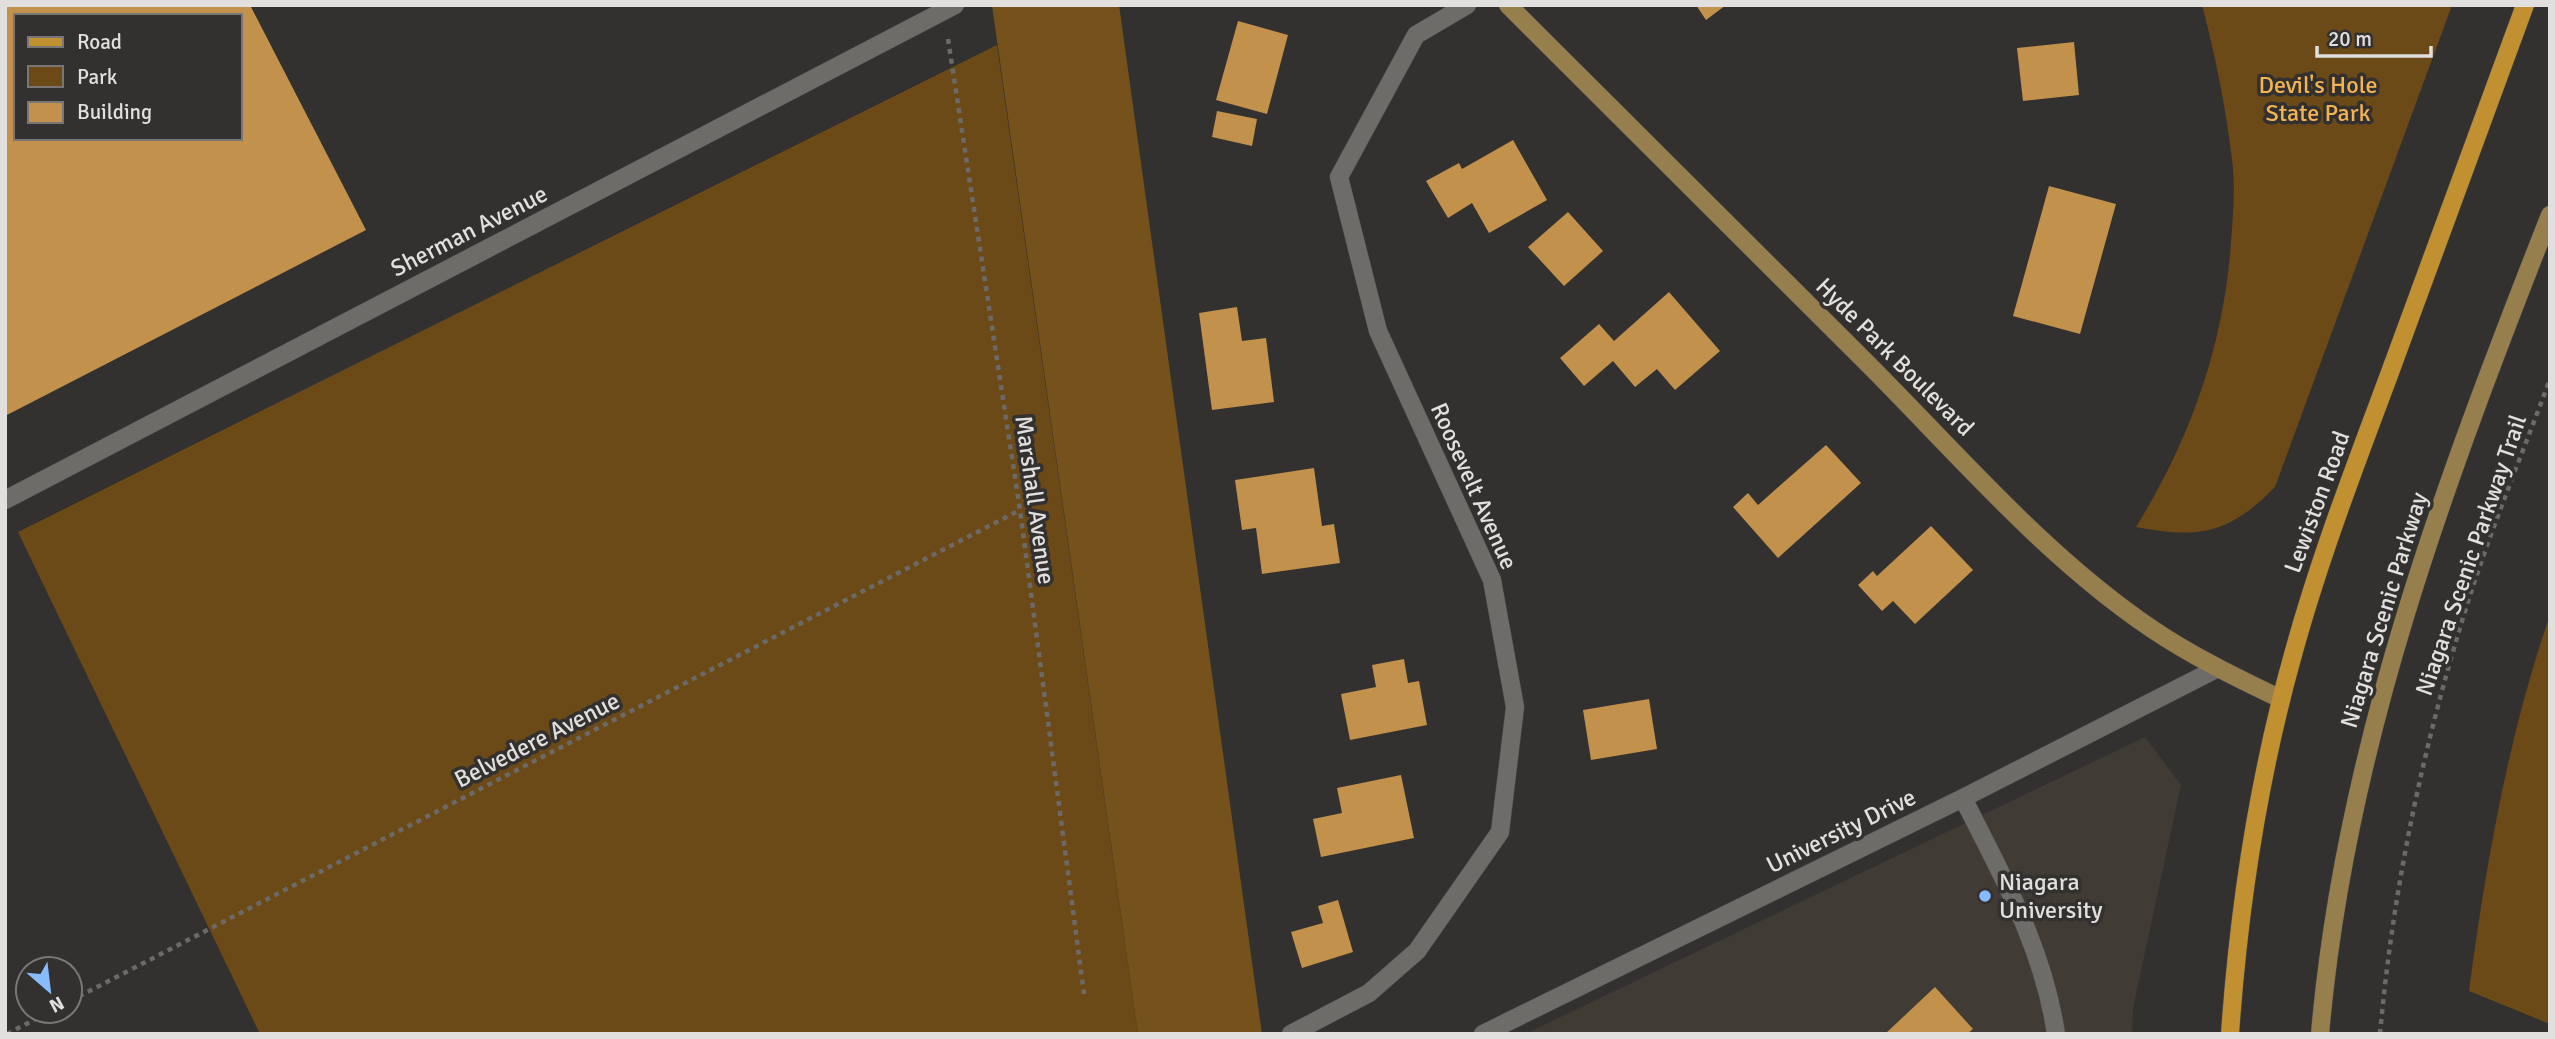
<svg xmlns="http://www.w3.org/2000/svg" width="2555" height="1039" font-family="Signika,sans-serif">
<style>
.built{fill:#403b34}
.green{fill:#6b4a18}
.forest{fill:#75521b}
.building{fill:#c2914b;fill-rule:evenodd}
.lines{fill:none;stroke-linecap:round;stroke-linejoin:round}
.minor-casing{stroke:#4e4d4b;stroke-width:19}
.secondary-casing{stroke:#4e4d4b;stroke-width:19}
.primary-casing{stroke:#4e4d4b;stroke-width:19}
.path{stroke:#6c6a68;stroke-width:4.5;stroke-dasharray:5 5;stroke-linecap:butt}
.minor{stroke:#6e6c69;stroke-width:18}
.secondary{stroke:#977e4d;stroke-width:18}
.primary{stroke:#c19031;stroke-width:18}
.poi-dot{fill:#87bbfb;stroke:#33312f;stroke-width:2.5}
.labels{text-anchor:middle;stroke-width:7;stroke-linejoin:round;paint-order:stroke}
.park-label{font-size:24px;fill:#f4b352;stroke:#33312f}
.street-label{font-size:24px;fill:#e1e0df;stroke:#33312f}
.poi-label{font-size:24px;fill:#e1e0df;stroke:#33312f;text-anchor:start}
</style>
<rect width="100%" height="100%" fill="#33312f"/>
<path class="built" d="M 2145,737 L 2181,785 L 2133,1008 L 2132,1034 L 1525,1034 Z"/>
<path class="green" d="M 2202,5 L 2452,5 L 2275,487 C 2229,534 2199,539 2136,527 C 2190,440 2224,345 2231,242 C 2233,218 2235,192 2233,168 C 2227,113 2216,58 2202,5 Z
M 997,45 L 1138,1034 L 260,1034 L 18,532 Z
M 2550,615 L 2550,1024 L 2469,991 C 2486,864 2508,736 2550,615 Z"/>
<path class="forest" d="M 992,5 L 1119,5 L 1262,1034 L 1138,1034 Z"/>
<path class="building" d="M 5,5 L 250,5 L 366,230 L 5,416 ZM 16,16 L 240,16 L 240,138 L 16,138 Z
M 1696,5 L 1726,5 L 1706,20 Z
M 1238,21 L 1288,35 L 1267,114 L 1216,100 Z
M 2074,42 L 2079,95 L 2023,101 L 2017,48 Z
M 1217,111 L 1257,119 L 1252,146 L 1212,137 Z
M 1513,140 L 1547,200 L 1489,233 L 1472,203 L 1448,218 L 1426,181 L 1459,163 L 1462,169 Z
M 2049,186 L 2116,204 L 2080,334 L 2013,316 Z
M 1568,212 L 1603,251 L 1564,286 L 1528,247 Z
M 1669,292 L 1720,351 L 1675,390 L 1657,369 L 1635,387 L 1613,361 L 1584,386 L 1560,358 L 1599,324 L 1614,341 Z
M 1237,307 L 1242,341 L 1266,338 L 1274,402 L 1212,410 L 1199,313 Z
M 1826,445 L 1861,483 L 1778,558 L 1733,507 L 1748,493 L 1758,505 Z
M 1314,468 L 1322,526 L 1334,524 L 1340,563 L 1262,574 L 1256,528 L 1242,530 L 1235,480 Z
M 1931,526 L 1973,570 L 1915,624 L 1893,601 L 1882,611 L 1858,585 L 1873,571 L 1877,576 Z
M 1404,659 L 1408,683 L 1419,681 L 1427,725 L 1350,740 L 1341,694 L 1376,687 L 1372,665 Z
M 1649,699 L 1657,749 L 1591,760 L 1583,710 Z
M 1401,775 L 1414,838 L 1321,857 L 1313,819 L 1342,813 L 1337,788 Z
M 1338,900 L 1353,952 L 1302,968 L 1291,932 L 1323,923 L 1318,906 Z
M 1935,987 L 1973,1029 L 1967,1034 L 1885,1034 Z"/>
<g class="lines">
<defs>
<path id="minor" d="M 5,500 L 955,5
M 1963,798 C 2002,876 2043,946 2056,1034
M 1291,1034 L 1369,993 L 1417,951 L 1500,832 L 1515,707 L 1492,580 L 1378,331 L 1339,177 L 1416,35 L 1467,5
M 1483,1034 L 1963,798 L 2218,668"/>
<path id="secondary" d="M 1508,5 C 1627,124 1747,243 1867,363 C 1958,454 2044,556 2152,629 C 2192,656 2237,678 2281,699
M 2320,1034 C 2345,746 2445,482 2550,215"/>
<path id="primary" d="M 2230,1034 C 2239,905 2259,775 2294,651 C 2320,557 2355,466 2389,375 C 2434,252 2479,129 2525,5"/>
</defs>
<use href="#minor" class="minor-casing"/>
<use href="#secondary" class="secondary-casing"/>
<use href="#primary" class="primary-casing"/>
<path class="path" d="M 948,39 L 1020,510 L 1084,994
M 70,1001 L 1020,510
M 7,1034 L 51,1011
M 2380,1034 C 2393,888 2423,747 2466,608 C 2490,531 2522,455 2550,379"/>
<use href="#minor" class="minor"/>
<use href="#secondary" class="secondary"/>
<use href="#primary" class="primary"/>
</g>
<circle class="poi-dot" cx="1985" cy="896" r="7"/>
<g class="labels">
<g class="park-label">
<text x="2318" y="93">Devil's Hole<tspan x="2318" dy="28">State Park</tspan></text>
</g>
<g class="street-label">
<text transform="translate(469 231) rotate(-27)" y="8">Sherman Avenue</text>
<text transform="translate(1895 357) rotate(45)" y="8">Hyde Park Boulevard</text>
<text transform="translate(1474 486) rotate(66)" y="8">Roosevelt Avenue</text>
<text transform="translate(1035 500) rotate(82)" y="8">Marshall Avenue</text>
<text transform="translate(2317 502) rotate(-70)" y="8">Lewiston Road</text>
<text transform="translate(2471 555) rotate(-71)" y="8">Niagara Scenic Parkway Trail</text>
<text transform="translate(2384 610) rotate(-73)" y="8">Niagara Scenic Parkway</text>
<text transform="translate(537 740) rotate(-27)" y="8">Belvedere Avenue</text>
<text transform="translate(1841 831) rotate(-26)" y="8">University Drive</text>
</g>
<g class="poi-label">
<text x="1999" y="890">Niagara<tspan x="1999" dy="28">University</tspan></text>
</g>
</g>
<rect width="2555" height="1039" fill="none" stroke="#e1e0df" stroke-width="14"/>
<rect x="14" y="14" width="228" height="126" fill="#33312f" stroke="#797775" stroke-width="2"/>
<rect x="28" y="37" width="35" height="10" fill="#c19031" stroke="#797775" stroke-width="2"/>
<text x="77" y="49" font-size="21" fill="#e1e0df">Road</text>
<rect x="28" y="66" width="35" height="21" fill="#6b4a18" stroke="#797775" stroke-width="2"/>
<text x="77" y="84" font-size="21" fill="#e1e0df">Park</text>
<rect x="28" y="102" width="35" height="21" fill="#c2914b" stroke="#797775" stroke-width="2"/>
<text x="77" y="119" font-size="21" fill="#e1e0df">Building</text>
<g transform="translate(49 990) rotate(152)"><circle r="33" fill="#33312f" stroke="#797775" stroke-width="2"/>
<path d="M0-5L12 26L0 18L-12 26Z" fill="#87bbfb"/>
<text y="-10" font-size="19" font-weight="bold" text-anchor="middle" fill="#e1e0df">N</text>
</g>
<path d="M2317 46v10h114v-10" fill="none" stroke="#e1e0df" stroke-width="3.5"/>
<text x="2328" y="46" font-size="21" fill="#e1e0df" stroke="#33312f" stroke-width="5" paint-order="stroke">20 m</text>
</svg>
